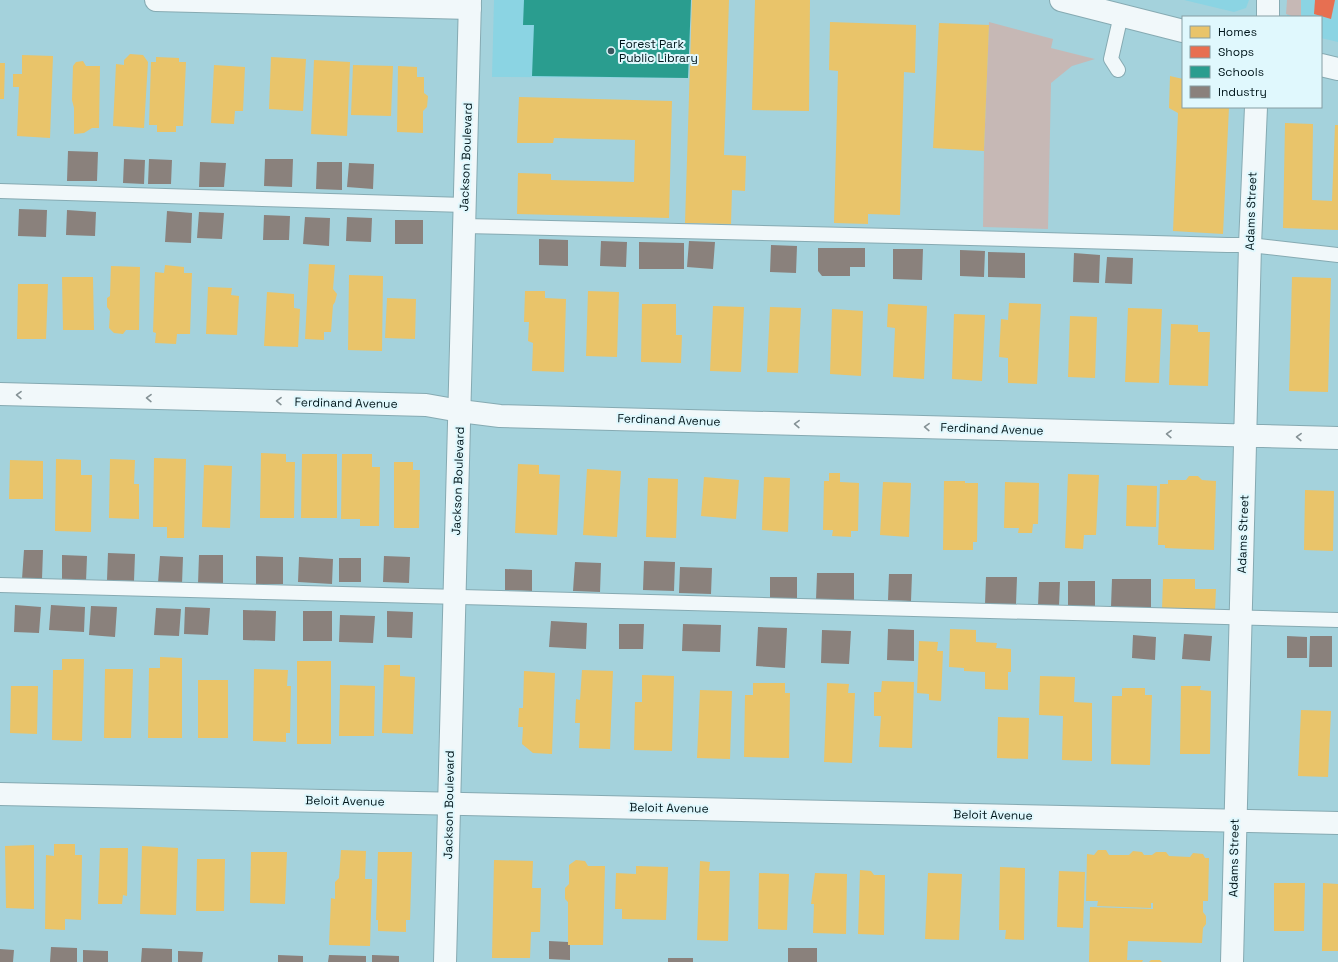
<svg xmlns="http://www.w3.org/2000/svg" width="1338" height="962" font-family="'Space Grotesk',sans-serif">
<style>
.built{fill:#8bd4e3}
.green{fill:#c6b8b5}
.homes{fill:#e9c46a}
.shops{fill:#e76f51}
.schools{fill:#2a9d8f}
.industry{fill:#8a817c}
.lines{fill:none;stroke-linecap:round;stroke-linejoin:round}
.service-casing{stroke:#86aab2;stroke-width:16}
.minor-casing{stroke:#86aab2;stroke-width:24}
.tertiary-casing{stroke:#86aab2;stroke-width:24}
.secondary-casing{stroke:#86aab2;stroke-width:24}
.service{stroke:#f1f8fa;stroke-width:14}
.minor{stroke:#f1f8fa;stroke-width:22}
.tertiary{stroke:#f1f8fa;stroke-width:22}
.secondary{stroke:#f1f8fa;stroke-width:22}
.oneway{stroke:#859296}
.poi-dot{fill:#39585f;stroke:#e0f8fd;stroke-width:1.5}
.labels{text-anchor:middle;stroke-width:4;stroke-linejoin:round;paint-order:stroke}
.poi-label{font-size:12px;fill:#00161b;stroke:#e0f8fd;text-anchor:start}
.street-label{font-size:12px;fill:#00161b;stroke:#e0f8fd}
</style>
<rect width="100%" height="100%" fill="#a4d2dc"/>
<path class="built" d="M 494,0 L 691,0 L 688,78 L 492,77 Z
M 1184,0 L 1249,0 L 1246,8 L 1234,12 Z
M 1287,0 L 1338,0 L 1338,42 L 1321,38 L 1321,17 L 1287,17 Z"/>
<path class="green" d="M 1287,0 L 1301,0 L 1301,17 L 1294,17 L 1286,14 Z
M 989,22 L 1053,39 L 1051,48 L 1095,59 L 1072,66 L 1051,83 L 1048,229 L 983,227 L 984,151 Z"/>
<path class="homes" d="M 692,0 L 729,0 L 724,155 L 746,156 L 745,191 L 732,190 L 731,224 L 685,223 Z
M 755,0 L 810,0 L 809,111 L 752,110 Z
M 830,22 L 916,25 L 915,73 L 904,72 L 900,215 L 868,214 L 868,224 L 834,223 L 838,71 L 829,70 Z
M 939,23 L 989,25 L 984,151 L 933,148 Z
M 130,54 L 143,55 L 148,62 L 144,128 L 113,126 L 116,64 L 124,65 L 124,60 Z
M 22,55 L 53,56 L 50,138 L 17,136 L 19,87 L 13,87 L 13,74 L 22,74 Z
M 156,57 L 179,58 L 179,62 L 186,62 L 183,126 L 176,126 L 176,132 L 157,132 L 157,125 L 149,125 L 151,62 L 156,62 Z
M 271,57 L 306,59 L 303,111 L 269,109 Z
M 314,60 L 350,62 L 347,136 L 311,134 Z
M 83,61 L 86,66 L 100,66 L 99,128 L 92,128 L 84,133 L 74,134 L 74,108 L 72,100 L 73,66 L 76,62 Z
M 0,63 L 5,63 L 4,99 L 0,99 Z
M 214,65 L 245,67 L 243,111 L 235,111 L 234,124 L 211,123 Z
M 353,65 L 393,66 L 391,116 L 351,115 Z
M 398,66 L 417,67 L 417,77 L 424,77 L 424,93 L 428,96 L 427,107 L 423,111 L 423,133 L 397,132 Z
M 1170,76 L 1183,79 L 1183,107 L 1229,107 L 1223,234 L 1173,231 L 1178,113 L 1169,108 Z
M 519,97 L 672,101 L 669,218 L 517,214 L 518,173 L 551,174 L 551,180 L 634,182 L 635,140 L 554,138 L 553,143 L 517,143 Z
M 1285,123 L 1313,124 L 1312,200 L 1332,201 L 1335,125 L 1338,125 L 1338,230 L 1283,228 Z
M 309,264 L 335,265 L 333,289 L 337,294 L 335,302 L 333,305 L 331,332 L 324,332 L 324,340 L 305,339 Z
M 165,265 L 184,267 L 184,273 L 192,273 L 190,334 L 177,334 L 176,344 L 155,343 L 156,333 L 153,332 L 155,272 L 164,273 Z
M 111,266 L 140,267 L 139,330 L 126,330 L 123,334 L 114,333 L 109,328 L 110,311 L 107,307 L 107,298 L 110,296 Z
M 349,275 L 383,276 L 382,351 L 348,350 Z
M 62,277 L 93,277 L 94,330 L 63,330 Z
M 1292,277 L 1331,278 L 1328,392 L 1289,391 Z
M 18,284 L 48,284 L 46,339 L 17,339 Z
M 208,287 L 232,288 L 231,295 L 239,296 L 237,335 L 206,334 Z
M 525,291 L 545,291 L 545,298 L 566,299 L 564,372 L 532,371 L 533,343 L 528,341 L 529,322 L 524,322 Z
M 588,291 L 619,292 L 617,357 L 586,356 Z
M 267,292 L 294,294 L 294,308 L 300,309 L 298,347 L 264,346 Z
M 387,298 L 416,299 L 415,339 L 385,338 Z
M 1009,303 L 1041,304 L 1037,384 L 1008,383 L 1008,358 L 999,357 L 1001,319 L 1008,320 Z
M 642,304 L 676,304 L 676,335 L 682,335 L 681,363 L 641,362 Z
M 888,304 L 927,306 L 924,379 L 893,377 L 895,328 L 887,327 Z
M 713,306 L 744,307 L 741,372 L 710,371 Z
M 770,307 L 801,308 L 798,373 L 767,372 Z
M 1128,308 L 1162,309 L 1159,383 L 1125,382 Z
M 832,309 L 863,311 L 861,376 L 830,374 Z
M 954,314 L 985,315 L 982,381 L 952,379 Z
M 1070,316 L 1097,317 L 1095,378 L 1068,377 Z
M 1171,324 L 1198,325 L 1198,332 L 1210,332 L 1208,386 L 1169,385 Z
M 261,453 L 286,454 L 286,462 L 295,462 L 294,518 L 260,518 Z
M 302,454 L 337,454 L 337,518 L 301,518 Z
M 342,454 L 372,454 L 372,467 L 380,467 L 379,526 L 360,526 L 360,519 L 341,519 Z
M 154,458 L 186,459 L 184,538 L 167,538 L 167,527 L 153,527 Z
M 56,459 L 81,460 L 81,475 L 92,475 L 91,532 L 55,531 Z
M 110,459 L 135,460 L 134,484 L 139,484 L 139,519 L 109,518 Z
M 10,460 L 43,461 L 43,499 L 9,499 Z
M 394,462 L 413,462 L 413,470 L 420,470 L 419,528 L 394,528 Z
M 518,464 L 539,465 L 539,474 L 560,475 L 557,535 L 515,533 Z
M 204,465 L 232,466 L 230,528 L 202,527 Z
M 587,469 L 621,471 L 617,537 L 583,535 Z
M 829,473 L 840,473 L 840,482 L 859,483 L 858,531 L 851,531 L 851,537 L 832,536 L 833,530 L 823,530 L 824,481 L 829,481 Z
M 1068,474 L 1099,475 L 1096,535 L 1084,535 L 1083,549 L 1065,548 Z
M 1189,476 L 1198,476 L 1202,480 L 1216,481 L 1214,550 L 1165,548 L 1165,545 L 1158,545 L 1160,484 L 1168,484 L 1168,480 L 1186,480 Z
M 704,477 L 739,480 L 736,519 L 701,516 Z
M 764,477 L 790,478 L 788,532 L 762,530 Z
M 648,478 L 678,479 L 676,538 L 646,537 Z
M 944,481 L 965,481 L 965,483 L 978,483 L 977,542 L 973,542 L 973,550 L 943,550 Z
M 883,482 L 911,483 L 909,537 L 880,535 Z
M 1005,482 L 1039,483 L 1038,524 L 1033,524 L 1032,533 L 1018,533 L 1019,528 L 1004,528 Z
M 1127,485 L 1157,486 L 1156,527 L 1126,526 Z
M 1305,490 L 1334,491 L 1333,551 L 1304,550 Z
M 1163,579 L 1195,579 L 1195,589 L 1216,589 L 1215,611 L 1162,610 Z
M 950,629 L 976,630 L 976,642 L 997,643 L 996,648 L 1011,649 L 1011,672 L 1008,672 L 1008,690 L 985,689 L 985,672 L 964,671 L 964,668 L 949,667 Z
M 919,641 L 938,642 L 937,651 L 943,651 L 941,701 L 929,700 L 929,694 L 917,693 Z
M 160,657 L 182,658 L 182,738 L 148,738 L 149,668 L 160,668 Z
M 62,659 L 84,659 L 82,741 L 52,740 L 53,670 L 62,670 Z
M 297,661 L 331,661 L 331,744 L 297,744 Z
M 384,665 L 400,665 L 400,676 L 415,677 L 413,734 L 382,733 Z
M 105,669 L 133,669 L 131,738 L 104,738 Z
M 254,669 L 288,670 L 287,686 L 291,686 L 290,733 L 286,733 L 286,742 L 253,741 Z
M 582,670 L 613,671 L 610,749 L 579,748 L 580,723 L 575,723 L 576,699 L 580,700 Z
M 524,671 L 555,673 L 552,754 L 533,753 L 522,744 L 523,727 L 518,727 L 519,708 L 523,708 Z
M 642,675 L 674,676 L 672,751 L 634,750 L 635,702 L 642,702 Z
M 1040,676 L 1075,677 L 1074,702 L 1092,703 L 1092,761 L 1062,760 L 1063,716 L 1039,715 Z
M 198,680 L 228,680 L 228,738 L 198,738 Z
M 882,681 L 914,682 L 912,748 L 879,747 L 881,716 L 874,716 L 874,692 L 881,692 Z
M 753,683 L 785,683 L 785,693 L 790,693 L 789,758 L 744,757 L 745,695 L 753,695 Z
M 827,683 L 849,684 L 848,693 L 855,693 L 852,763 L 824,762 Z
M 340,685 L 375,686 L 374,736 L 339,736 Z
M 11,686 L 38,686 L 37,734 L 10,733 Z
M 1181,686 L 1201,686 L 1200,690 L 1211,691 L 1210,754 L 1180,754 Z
M 1122,688 L 1145,688 L 1145,695 L 1152,695 L 1150,765 L 1111,764 L 1112,696 L 1122,696 Z
M 700,690 L 732,691 L 730,759 L 697,758 Z
M 1301,710 L 1331,711 L 1328,777 L 1298,776 Z
M 998,717 L 1029,718 L 1028,759 L 997,758 Z
M 54,844 L 75,844 L 75,855 L 82,855 L 81,920 L 65,919 L 65,930 L 45,929 L 46,855 L 54,856 Z
M 34,845 L 34,909 L 6,908 L 5,846 Z
M 142,846 L 178,848 L 176,915 L 140,914 Z
M 100,848 L 128,848 L 127,896 L 123,895 L 122,904 L 98,904 Z
M 341,850 L 366,851 L 365,879 L 372,879 L 370,946 L 329,945 L 331,898 L 335,899 L 335,882 L 339,878 Z
M 1098,850 L 1106,850 L 1109,855 L 1129,855 L 1133,851 L 1142,852 L 1144,855 L 1152,855 L 1156,852 L 1166,852 L 1169,856 L 1190,857 L 1193,853 L 1203,854 L 1205,858 L 1209,858 L 1208,901 L 1203,901 L 1203,912 L 1206,916 L 1206,924 L 1203,928 L 1202,943 L 1128,941 L 1127,960 L 1143,960 L 1142,962 L 1089,962 L 1090,907 L 1153,909 L 1153,903 L 1151,903 L 1151,908 L 1097,906 L 1098,901 L 1086,901 L 1087,854 L 1094,855 Z
M 251,852 L 287,852 L 285,904 L 250,903 Z
M 378,852 L 412,852 L 410,920 L 406,920 L 406,932 L 378,931 L 378,920 L 376,920 Z
M 197,859 L 225,859 L 224,911 L 196,911 Z
M 494,860 L 533,861 L 532,888 L 541,888 L 540,932 L 531,932 L 530,958 L 492,958 Z
M 576,860 L 585,861 L 588,866 L 605,866 L 603,945 L 568,945 L 568,902 L 565,899 L 565,888 L 569,884 L 569,865 Z
M 700,861 L 710,862 L 709,871 L 730,871 L 728,941 L 697,940 Z
M 636,866 L 668,867 L 666,920 L 622,919 L 622,909 L 615,909 L 616,873 L 636,874 Z
M 1000,867 L 1025,868 L 1024,940 L 1005,939 L 1006,930 L 999,930 Z
M 860,870 L 871,871 L 874,875 L 885,875 L 884,935 L 858,934 Z
M 1059,871 L 1085,872 L 1083,928 L 1057,927 Z
M 759,873 L 789,874 L 787,930 L 758,929 Z
M 815,873 L 847,874 L 846,934 L 813,933 L 814,904 L 811,904 Z
M 928,873 L 962,874 L 959,940 L 925,939 Z
M 1274,883 L 1305,883 L 1304,931 L 1274,931 Z
M 1323,883 L 1338,884 L 1338,951 L 1322,951 Z
M 1151,960 L 1160,960 L 1162,962 L 1149,962 Z"/>
<path class="shops" d="M 1315,0 L 1335,0 L 1331,19 L 1314,14 Z"/>
<path class="schools" d="M 524,0 L 691,0 L 688,78 L 532,76 L 534,25 L 523,25 Z"/>
<path class="industry" d="M 68,151 L 98,152 L 97,181 L 67,181 Z
M 124,159 L 145,160 L 144,184 L 123,183 Z
M 149,159 L 172,160 L 171,184 L 148,184 Z
M 265,159 L 293,159 L 292,187 L 264,186 Z
M 200,162 L 226,163 L 224,187 L 199,187 Z
M 317,162 L 342,162 L 342,190 L 316,189 Z
M 349,163 L 374,164 L 373,189 L 347,187 Z
M 19,209 L 47,210 L 46,237 L 18,236 Z
M 67,210 L 96,212 L 95,236 L 66,235 Z
M 167,211 L 192,213 L 191,243 L 165,242 Z
M 199,212 L 224,213 L 222,239 L 197,238 Z
M 264,215 L 290,216 L 289,240 L 263,240 Z
M 305,217 L 330,218 L 329,246 L 303,244 Z
M 347,217 L 372,218 L 371,242 L 346,241 Z
M 395,220 L 423,220 L 423,244 L 395,244 Z
M 539,239 L 568,240 L 568,266 L 539,265 Z
M 601,241 L 627,242 L 626,267 L 600,266 Z
M 689,241 L 715,242 L 713,269 L 687,267 Z
M 639,242 L 684,243 L 684,269 L 639,269 Z
M 771,245 L 797,246 L 796,273 L 770,272 Z
M 818,248 L 865,248 L 865,267 L 850,267 L 850,276 L 822,276 L 818,271 Z
M 893,249 L 923,249 L 922,280 L 893,279 Z
M 960,250 L 985,251 L 984,277 L 960,276 Z
M 988,252 L 1025,253 L 1025,278 L 988,277 Z
M 1074,253 L 1100,255 L 1099,283 L 1073,282 Z
M 1107,257 L 1133,258 L 1132,284 L 1105,283 Z
M 24,550 L 43,550 L 42,579 L 22,579 Z
M 108,553 L 135,554 L 134,581 L 107,580 Z
M 62,555 L 87,556 L 86,582 L 62,582 Z
M 199,555 L 223,555 L 223,584 L 198,584 Z
M 160,556 L 183,557 L 182,584 L 158,583 Z
M 256,556 L 283,557 L 283,584 L 256,584 Z
M 384,556 L 410,557 L 409,583 L 383,582 Z
M 299,557 L 333,559 L 332,584 L 298,582 Z
M 339,558 L 361,558 L 361,582 L 339,582 Z
M 644,561 L 675,562 L 674,591 L 643,590 Z
M 575,562 L 601,563 L 600,592 L 573,591 Z
M 680,567 L 712,568 L 711,594 L 679,593 Z
M 505,569 L 532,570 L 532,591 L 505,590 Z
M 817,573 L 854,573 L 854,600 L 816,600 Z
M 889,574 L 912,574 L 911,601 L 888,600 Z
M 770,577 L 797,577 L 797,600 L 770,600 Z
M 986,577 L 1017,577 L 1016,604 L 985,604 Z
M 1112,579 L 1151,579 L 1151,608 L 1111,607 Z
M 1068,581 L 1095,581 L 1095,607 L 1068,607 Z
M 1039,582 L 1060,582 L 1059,606 L 1038,606 Z
M 15,605 L 41,607 L 39,633 L 14,632 Z
M 51,605 L 85,607 L 84,632 L 49,630 Z
M 91,606 L 117,607 L 115,637 L 89,635 Z
M 185,607 L 210,608 L 208,635 L 184,634 Z
M 156,608 L 181,609 L 179,636 L 154,635 Z
M 243,610 L 276,611 L 275,641 L 243,640 Z
M 303,611 L 332,611 L 332,641 L 303,641 Z
M 387,611 L 413,612 L 412,638 L 387,637 Z
M 340,615 L 375,616 L 373,643 L 339,642 Z
M 551,621 L 587,623 L 586,649 L 549,647 Z
M 619,624 L 644,624 L 643,649 L 619,649 Z
M 683,624 L 721,625 L 720,652 L 682,651 Z
M 758,627 L 787,628 L 785,668 L 756,666 Z
M 888,629 L 914,630 L 914,661 L 887,660 Z
M 822,630 L 851,631 L 849,664 L 821,663 Z
M 1184,634 L 1212,636 L 1210,661 L 1182,659 Z
M 1133,635 L 1156,637 L 1155,660 L 1132,658 Z
M 1287,636 L 1307,637 L 1307,658 L 1287,658 Z
M 1310,636 L 1332,636 L 1332,667 L 1309,667 Z
M 549,941 L 568,942 L 568,945 L 570,945 L 570,960 L 549,959 Z
M 51,947 L 77,948 L 77,962 L 50,962 Z
M 142,948 L 172,949 L 172,962 L 141,962 Z
M 788,948 L 817,948 L 817,962 L 788,962 Z
M 0,949 L 14,950 L 13,962 L 0,962 Z
M 83,950 L 108,951 L 108,962 L 83,962 Z
M 178,951 L 203,952 L 202,962 L 178,962 Z
M 278,955 L 303,956 L 303,962 L 278,962 Z
M 329,955 L 366,956 L 366,962 L 328,962 Z
M 372,955 L 399,956 L 399,962 L 372,962 Z
M 668,958 L 693,958 L 693,962 L 668,962 Z"/>
<g class="lines">
<defs>
<path id="service" d="M 1118,70 L 1111,59 L 1121,15
M 0,191 L 465,205
M 464,226 L 893,236 L 1227,245 L 1250,245 L 1338,255
M 0,585 L 1338,620"/>
<path id="minor" d="M 156,0 L 470,8
M 1268,17 L 1268,0
M 0,394 L 426,405 L 460,411 L 500,416 L 1338,438
M 0,794 L 1338,823
M 1232,962 L 1250,245 L 1256,107"/>
<path id="tertiary" d="M 445,962 L 470,0"/>
<path id="secondary" d="M 1061,0 L 1183,31
M 1321,65 L 1338,69"/>
</defs>
<use href="#service" class="service-casing"/>
<use href="#minor" class="minor-casing"/>
<use href="#tertiary" class="tertiary-casing"/>
<use href="#secondary" class="secondary-casing"/>
<use href="#service" class="service"/>
<use href="#minor" class="minor"/>
<use href="#tertiary" class="tertiary"/>
<use href="#secondary" class="secondary"/>
</g>
<defs><path id="oneway-chevron" d="M-2-3.5L2.5 0L-2 3.5" fill="none" stroke-width="1.6" stroke-linecap="round" stroke-linejoin="round"/></defs>
<g class="oneway">
<use href="#oneway-chevron" transform="translate(19 395) rotate(-179)"/>
<use href="#oneway-chevron" transform="translate(149 398) rotate(-179)"/>
<use href="#oneway-chevron" transform="translate(279 401) rotate(-179)"/>
<use href="#oneway-chevron" transform="translate(797 424) rotate(-178)"/>
<use href="#oneway-chevron" transform="translate(927 427) rotate(-178)"/>
<use href="#oneway-chevron" transform="translate(1169 434) rotate(-178)"/>
<use href="#oneway-chevron" transform="translate(1299 437) rotate(-178)"/>
</g>
<circle class="poi-dot" cx="611" cy="51" r="4"/>
<g class="labels">
<g class="poi-label">
<text x="619" y="48">Forest Park<tspan x="619" dy="14">Public Library</tspan></text>
</g>
<g class="street-label">
<text transform="translate(466 157) rotate(-88)" y="4">Jackson Boulevard</text>
<text transform="translate(1251 211) rotate(-88)" y="4">Adams Street</text>
<text transform="translate(346 403) rotate(1)" y="4">Ferdinand Avenue</text>
<text transform="translate(669 420) rotate(2)" y="4">Ferdinand Avenue</text>
<text transform="translate(992 429) rotate(2)" y="4">Ferdinand Avenue</text>
<text transform="translate(458 481) rotate(-88)" y="4">Jackson Boulevard</text>
<text transform="translate(1243 534) rotate(-88)" y="4">Adams Street</text>
<text transform="translate(345 801) rotate(1)" y="4">Beloit Avenue</text>
<text transform="translate(449 805) rotate(-89)" y="4">Jackson Boulevard</text>
<text transform="translate(669 808) rotate(1)" y="4">Beloit Avenue</text>
<text transform="translate(993 815) rotate(1)" y="4">Beloit Avenue</text>
<text transform="translate(1234 858) rotate(-89)" y="4">Adams Street</text>
</g>
</g>
<rect x="1182" y="16" width="140" height="92" fill="#e0f8fd" stroke="#869ea3"/>
<rect x="1190" y="26" width="20" height="12" fill="#e9c46a" stroke="#869ea3"/>
<text x="1218" y="36" font-size="12" fill="#00161b">Homes</text>
<rect x="1190" y="46" width="20" height="12" fill="#e76f51" stroke="#869ea3"/>
<text x="1218" y="56" font-size="12" fill="#00161b">Shops</text>
<rect x="1190" y="66" width="20" height="12" fill="#2a9d8f" stroke="#869ea3"/>
<text x="1218" y="76" font-size="12" fill="#00161b">Schools</text>
<rect x="1190" y="86" width="20" height="12" fill="#8a817c" stroke="#869ea3"/>
<text x="1218" y="96" font-size="12" fill="#00161b">Industry</text>
</svg>
